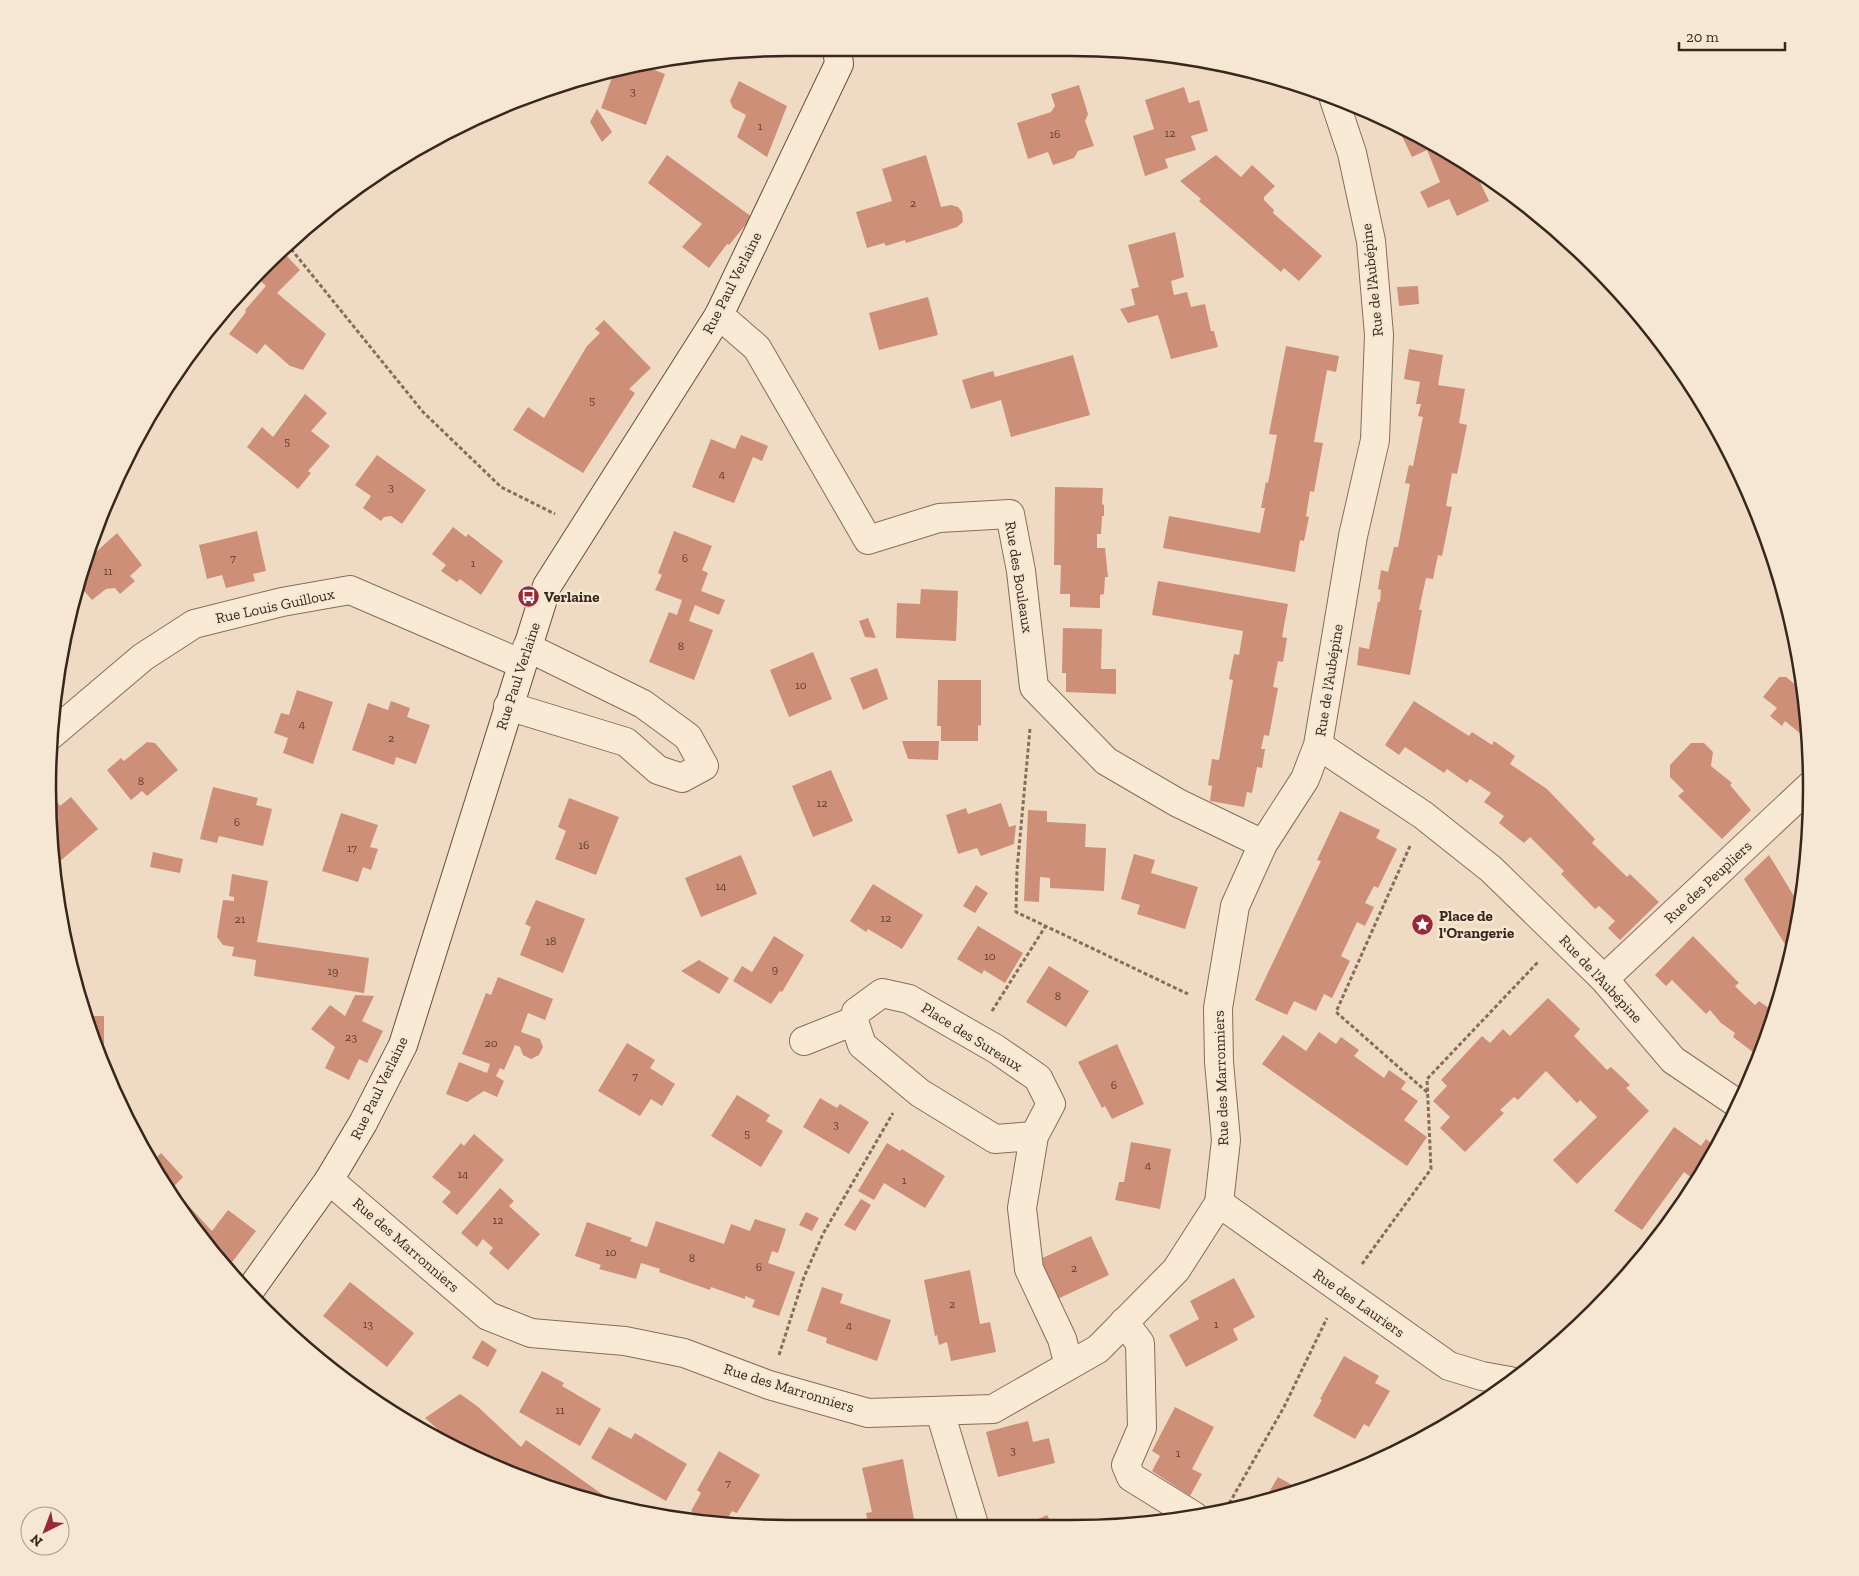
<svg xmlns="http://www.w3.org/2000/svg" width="1859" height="1576" font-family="'Zilla Slab',serif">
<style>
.building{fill:#ce8f78}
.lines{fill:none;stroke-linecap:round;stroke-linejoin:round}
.street-casing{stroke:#896c59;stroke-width:30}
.secondary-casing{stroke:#6b4d3c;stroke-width:30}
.path{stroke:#896c59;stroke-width:3;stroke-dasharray:4 2.5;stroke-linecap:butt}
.street{stroke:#f9ead6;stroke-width:28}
.secondary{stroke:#f9ead6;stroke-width:28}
.labels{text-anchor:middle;stroke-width:5;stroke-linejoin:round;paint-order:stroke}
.number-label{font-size:12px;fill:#5e4134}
.street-label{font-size:15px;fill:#39271e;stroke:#f6e7d2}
.poi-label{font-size:15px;font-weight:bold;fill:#39271e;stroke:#f6e7d2;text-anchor:start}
.rim{fill:none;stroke:#39271e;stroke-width:2.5}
</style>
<rect width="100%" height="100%" fill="#efdbc3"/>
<path class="building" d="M 639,64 L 665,74 L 646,125 L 601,108 L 615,69 Z
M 739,81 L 787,106 L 767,157 L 737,137 L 746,115 L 733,108 L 730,101 Z
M 1079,85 L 1088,114 L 1085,121 L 1094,146 L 1078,151 L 1074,158 L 1053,165 L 1048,152 L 1028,159 L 1017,123 L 1051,112 L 1055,106 L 1051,94 Z
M 1184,87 L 1189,103 L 1199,100 L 1208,131 L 1191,136 L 1196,150 L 1165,159 L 1168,168 L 1145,176 L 1133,136 L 1154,129 L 1145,100 Z
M 597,109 L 612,132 L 602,142 L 590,122 Z
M 1406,129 L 1475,172 L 1489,201 L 1457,216 L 1449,199 L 1428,208 L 1420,192 L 1440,182 L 1427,150 L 1412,157 L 1400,132 Z
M 667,155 L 752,217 L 729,245 L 727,244 L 709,268 L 682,247 L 702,224 L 648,183 Z
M 926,155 L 941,207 L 951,205 L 958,207 L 962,212 L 963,222 L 957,227 L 906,243 L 905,240 L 886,246 L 884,243 L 867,248 L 856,212 L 892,201 L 882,169 Z
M 1216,155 L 1241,177 L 1252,165 L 1275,186 L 1264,197 L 1264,200 L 1274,210 L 1273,213 L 1322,256 L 1299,281 L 1284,268 L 1281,272 L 1199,201 L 1201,199 L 1180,181 Z
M 1175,232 L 1184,277 L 1171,281 L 1174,295 L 1187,292 L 1191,307 L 1205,304 L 1211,331 L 1214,331 L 1218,347 L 1171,359 L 1158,315 L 1128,323 L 1120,309 L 1135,305 L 1131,289 L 1139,287 L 1128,245 Z
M 284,253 L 300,270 L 277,293 L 326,334 L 303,370 L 290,366 L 265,344 L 257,354 L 229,334 L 246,312 L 245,310 L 266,286 L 255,276 L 275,256 L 278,258 Z
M 1418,286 L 1419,304 L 1399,306 L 1397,287 Z
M 928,297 L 938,335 L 879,350 L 869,313 Z
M 604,320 L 651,368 L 629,389 L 635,393 L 583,473 L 513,430 L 528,407 L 544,418 L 587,346 L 600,333 L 595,329 Z
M 1286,346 L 1339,356 L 1336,372 L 1327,370 L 1314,442 L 1323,443 L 1314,492 L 1310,491 L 1306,516 L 1309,517 L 1304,541 L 1300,540 L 1295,572 L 1163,548 L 1169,516 L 1260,533 L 1265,508 L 1261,508 L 1266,482 L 1268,483 L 1277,435 L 1269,434 Z
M 1409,349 L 1443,355 L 1438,385 L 1465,389 L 1459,423 L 1467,425 L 1457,474 L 1452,473 L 1446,506 L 1452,507 L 1442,556 L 1438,555 L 1433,579 L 1426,578 L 1419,610 L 1422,610 L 1410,675 L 1357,665 L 1359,647 L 1369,649 L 1378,602 L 1380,602 L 1381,590 L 1378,589 L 1381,570 L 1388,572 L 1394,547 L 1398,547 L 1410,484 L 1405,483 L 1409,465 L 1413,466 L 1423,417 L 1418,416 L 1421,404 L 1416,404 L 1420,382 L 1404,379 Z
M 1073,355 L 1090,415 L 1011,437 L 1001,400 L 971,409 L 962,380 L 993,371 L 995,377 Z
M 305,394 L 327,413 L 311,431 L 330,446 L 308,471 L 311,473 L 298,489 L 247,447 L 262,427 L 273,437 Z
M 741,435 L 768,446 L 762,461 L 753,457 L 734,503 L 692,487 L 711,439 L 735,449 Z
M 377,455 L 426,490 L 402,524 L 391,516 L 384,517 L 381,521 L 363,508 L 371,496 L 355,485 Z
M 1055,487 L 1103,488 L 1102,504 L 1104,505 L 1104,516 L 1102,516 L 1101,534 L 1097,534 L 1097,548 L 1105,548 L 1108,577 L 1105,577 L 1104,594 L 1100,595 L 1100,608 L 1070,607 L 1070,594 L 1060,594 L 1061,565 L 1054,565 Z
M 453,527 L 466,537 L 468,534 L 503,561 L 481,595 L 460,579 L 457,582 L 441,571 L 446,565 L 432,554 Z
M 257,531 L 266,571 L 253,574 L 255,581 L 226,588 L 222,575 L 207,579 L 199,545 Z
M 674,531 L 712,546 L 702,570 L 708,573 L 701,591 L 725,600 L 719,615 L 695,605 L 689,621 L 713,630 L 694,680 L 649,662 L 669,612 L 677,615 L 682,600 L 655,590 L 662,575 L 658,573 Z
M 117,533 L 142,565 L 130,576 L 135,581 L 120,594 L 115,588 L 106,589 L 92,600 L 77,583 L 85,562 Z
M 1158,581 L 1288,604 L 1282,637 L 1287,638 L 1283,662 L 1278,661 L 1273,687 L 1278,688 L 1269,736 L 1264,735 L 1261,749 L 1265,749 L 1262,768 L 1257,767 L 1252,793 L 1247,792 L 1244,807 L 1210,801 L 1212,786 L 1208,785 L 1212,759 L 1219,760 L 1233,680 L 1229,679 L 1234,654 L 1239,655 L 1243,631 L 1152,615 Z
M 921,589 L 958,591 L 956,641 L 896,638 L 897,603 L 920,604 Z
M 868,618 L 876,638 L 865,637 L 859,621 Z
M 1063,628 L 1102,629 L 1101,669 L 1116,669 L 1116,694 L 1066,692 L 1066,673 L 1062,673 Z
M 813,652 L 832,699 L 789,717 L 770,670 Z
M 877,668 L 888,699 L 863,710 L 850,678 Z
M 1779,677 L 1786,677 L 1796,685 L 1801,679 L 1807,739 L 1785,721 L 1782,726 L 1770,716 L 1777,708 L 1763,697 Z
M 938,680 L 981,680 L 981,726 L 978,725 L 978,741 L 941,741 L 941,726 L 937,726 Z
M 297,690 L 333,702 L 313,764 L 283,753 L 288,738 L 274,733 L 281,713 L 289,715 Z
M 391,701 L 410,708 L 407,717 L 430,725 L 416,764 L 396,757 L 394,765 L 352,750 L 368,703 L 388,710 Z
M 1414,701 L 1469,736 L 1472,732 L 1492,745 L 1494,741 L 1515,756 L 1510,764 L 1547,789 L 1595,839 L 1592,843 L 1627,877 L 1630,874 L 1659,902 L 1620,940 L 1608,928 L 1615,921 L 1599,906 L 1595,909 L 1561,874 L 1564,871 L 1530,837 L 1524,843 L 1499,823 L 1504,816 L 1484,802 L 1491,793 L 1470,779 L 1467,783 L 1447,769 L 1444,773 L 1405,747 L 1399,755 L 1385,745 Z
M 902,741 L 939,741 L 938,760 L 908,759 Z
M 147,742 L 155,743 L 178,770 L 147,796 L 142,791 L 131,800 L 107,770 L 121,758 L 124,761 Z
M 1691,743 L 1704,743 L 1713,752 L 1711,766 L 1732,783 L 1730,785 L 1751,810 L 1722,839 L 1678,796 L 1684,791 L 1670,777 L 1670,765 Z
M 831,770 L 853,821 L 813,837 L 792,786 Z
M 213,787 L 258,798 L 256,805 L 272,809 L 263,846 L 219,836 L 217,843 L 200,839 Z
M 71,797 L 98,829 L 53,867 L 49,807 L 56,800 L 60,806 Z
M 569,798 L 619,817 L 596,875 L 555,859 L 566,831 L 558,827 Z
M 1001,803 L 1009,827 L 1016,825 L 1014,844 L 981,856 L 977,848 L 958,854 L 946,815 L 966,808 L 968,814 Z
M 1028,810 L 1047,811 L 1047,822 L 1086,824 L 1085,847 L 1106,848 L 1104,891 L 1050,888 L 1050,878 L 1040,877 L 1039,902 L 1024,901 Z
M 1340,811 L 1380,830 L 1376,838 L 1397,849 L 1378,888 L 1374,886 L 1365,903 L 1374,907 L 1365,926 L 1357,922 L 1341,956 L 1350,961 L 1332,998 L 1324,994 L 1316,1011 L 1294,1001 L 1287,1015 L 1255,1000 L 1321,861 L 1317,860 Z
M 341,813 L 378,825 L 370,847 L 378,849 L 371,870 L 363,867 L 358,882 L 322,871 Z
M 153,852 L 183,859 L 180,873 L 150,867 Z
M 1134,854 L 1155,860 L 1151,873 L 1198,887 L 1185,929 L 1137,914 L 1140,905 L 1121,899 Z
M 741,855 L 757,894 L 701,917 L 685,878 Z
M 1769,855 L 1800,906 L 1797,933 L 1788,949 L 1744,879 Z
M 232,874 L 268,881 L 257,942 L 369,958 L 364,993 L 254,976 L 256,960 L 232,956 L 234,947 L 223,945 L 217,937 L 223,900 L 234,901 L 234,897 L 229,896 Z
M 873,884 L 923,915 L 902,949 L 868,929 L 866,932 L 850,921 Z
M 976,885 L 988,893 L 975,913 L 963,906 Z
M 536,900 L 585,919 L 563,973 L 520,955 L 531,927 L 525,924 Z
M 978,926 L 1023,953 L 1005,983 L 984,970 L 982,974 L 957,959 Z
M 774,936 L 804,955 L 782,992 L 780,991 L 771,1004 L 733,981 L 742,966 L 752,972 Z
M 1693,936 L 1739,983 L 1735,986 L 1745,996 L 1755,1005 L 1759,1001 L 1773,1011 L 1761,1052 L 1755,1047 L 1753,1052 L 1733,1037 L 1735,1033 L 1721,1023 L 1710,1010 L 1706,1014 L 1672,980 L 1666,986 L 1655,975 Z
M 699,960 L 729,978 L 719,994 L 681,971 Z
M 1049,966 L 1089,991 L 1066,1027 L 1026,1002 Z
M 498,977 L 553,999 L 545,1020 L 528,1013 L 521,1032 L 540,1039 L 543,1047 L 539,1055 L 531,1059 L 523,1055 L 520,1047 L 515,1045 L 504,1070 L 500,1068 L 496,1076 L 504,1081 L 497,1097 L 484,1091 L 467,1102 L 446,1094 L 459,1062 L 487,1073 L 490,1064 L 462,1054 L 486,993 L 491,995 Z
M 355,995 L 374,996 L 362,1021 L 383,1031 L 367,1063 L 359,1059 L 349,1080 L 325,1068 L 335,1047 L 311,1029 L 330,1005 L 345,1016 Z
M 1548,998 L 1580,1029 L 1574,1036 L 1607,1070 L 1611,1067 L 1630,1085 L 1626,1088 L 1649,1111 L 1577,1184 L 1553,1160 L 1597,1117 L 1580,1100 L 1577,1103 L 1546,1071 L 1518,1100 L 1514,1097 L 1500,1110 L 1504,1113 L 1465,1152 L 1440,1128 L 1450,1117 L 1433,1101 L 1447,1086 L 1441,1080 L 1482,1036 L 1490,1043 L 1503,1029 L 1510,1036 Z
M 85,1016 L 104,1016 L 104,1062 L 101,1062 Z
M 1319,1032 L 1336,1044 L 1341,1037 L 1359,1050 L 1354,1056 L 1384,1078 L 1389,1070 L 1406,1082 L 1401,1089 L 1418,1101 L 1404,1120 L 1427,1137 L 1407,1166 L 1262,1064 L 1283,1035 L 1306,1051 Z
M 627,1043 L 655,1060 L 650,1068 L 675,1084 L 662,1106 L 651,1099 L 640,1116 L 598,1091 Z
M 1117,1044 L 1144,1104 L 1112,1119 L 1105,1106 L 1102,1108 L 1078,1062 Z
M 737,1095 L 770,1115 L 766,1121 L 783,1131 L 761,1167 L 711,1136 Z
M 820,1098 L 837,1108 L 840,1104 L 869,1122 L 849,1154 L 803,1127 Z
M 1674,1127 L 1701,1146 L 1706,1139 L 1715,1146 L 1696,1181 L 1684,1172 L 1642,1230 L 1614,1211 Z
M 474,1134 L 504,1160 L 457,1215 L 442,1202 L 451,1192 L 432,1177 L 461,1143 L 464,1146 Z
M 1131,1142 L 1171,1149 L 1160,1209 L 1115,1200 L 1119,1182 L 1124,1182 Z
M 887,1143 L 900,1151 L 902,1149 L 945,1176 L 925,1208 L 884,1183 L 874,1200 L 858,1191 Z
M 161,1153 L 183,1177 L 172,1188 L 212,1231 L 228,1210 L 256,1231 L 226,1270 L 172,1200 L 152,1162 Z
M 500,1188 L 514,1201 L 509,1206 L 540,1234 L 508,1270 L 489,1253 L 493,1248 L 483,1239 L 477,1247 L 461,1233 Z
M 861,1199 L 871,1205 L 855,1231 L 844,1225 Z
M 806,1212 L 819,1218 L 812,1231 L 799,1225 Z
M 755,1219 L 786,1229 L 778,1253 L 772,1251 L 768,1263 L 795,1272 L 779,1316 L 752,1307 L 755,1300 L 745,1296 L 745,1299 L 711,1287 L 710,1290 L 659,1272 L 660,1269 L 641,1263 L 636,1279 L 599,1269 L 601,1265 L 575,1256 L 587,1222 L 632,1238 L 630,1241 L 647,1247 L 656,1221 L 724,1244 L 731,1224 L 750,1231 Z
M 1091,1236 L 1109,1275 L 1051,1302 L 1038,1260 Z
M 970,1270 L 980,1324 L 990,1322 L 996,1352 L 951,1361 L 947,1342 L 939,1345 L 937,1335 L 935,1336 L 924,1280 Z
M 1234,1278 L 1255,1317 L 1233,1329 L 1238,1340 L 1186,1367 L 1169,1335 L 1199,1319 L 1190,1301 Z
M 350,1282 L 414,1333 L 387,1367 L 323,1316 Z
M 822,1287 L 843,1294 L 840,1303 L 891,1320 L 877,1361 L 826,1343 L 827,1338 L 807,1331 Z
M 482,1340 L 497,1350 L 488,1367 L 472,1358 Z
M 1344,1356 L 1379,1376 L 1375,1383 L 1390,1391 L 1369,1427 L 1364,1424 L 1355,1439 L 1313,1416 L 1322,1400 L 1320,1399 Z
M 542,1371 L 564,1383 L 562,1386 L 601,1409 L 580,1446 L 519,1412 Z
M 460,1394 L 477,1406 L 521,1447 L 526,1440 L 613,1502 L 610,1505 L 550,1489 L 459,1448 L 425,1418 Z
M 1175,1407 L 1214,1427 L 1192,1469 L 1202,1474 L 1190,1496 L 1152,1471 L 1160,1456 L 1152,1451 Z
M 1028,1421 L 1033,1442 L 1049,1438 L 1055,1463 L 998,1477 L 986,1432 Z
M 609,1427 L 631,1439 L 635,1433 L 687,1464 L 666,1501 L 591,1458 Z
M 719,1451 L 760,1475 L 737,1513 L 732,1511 L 724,1525 L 712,1523 L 691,1511 L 701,1493 L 697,1490 Z
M 903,1459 L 915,1525 L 901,1528 L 869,1528 L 866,1513 L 872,1512 L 862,1468 Z
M 1278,1477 L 1294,1486 L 1295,1483 L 1304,1488 L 1265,1499 Z
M 1047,1515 L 1054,1528 L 1018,1528 Z"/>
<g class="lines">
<defs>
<path id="street" d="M 1334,99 L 1352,153 L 1371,241 L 1379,335 L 1375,440 L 1353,536 L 1318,745 L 1423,815 L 1491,869 L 1604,979 L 1673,1060 L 1738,1104
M 719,315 L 757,348 L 868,540 L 939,518 L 1010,514 L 1021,571 L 1034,687 L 1106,761 L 1178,803 L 1263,844
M 508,706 L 626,742 L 658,770 L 682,778 L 704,766 L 688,737 L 643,704 L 527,647
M 51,735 L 143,657 L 194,624 L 282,602 L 350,590 L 522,664
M 1604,979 L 1811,785
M 804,1041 L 854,1021
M 1034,1136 L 1051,1104 L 1038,1078 L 996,1049 L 909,999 L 882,993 L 856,1012 L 854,1021 L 862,1045 L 920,1093 L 995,1139 L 1034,1136 L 1022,1208 L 1029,1269 L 1062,1339 L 1069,1365
M 329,1180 L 488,1316 L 531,1333 L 625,1341 L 684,1353 L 769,1385 L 868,1413 L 993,1409 L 1098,1349 L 1176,1270 L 1219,1203 L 1226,1140 L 1219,1062 L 1218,1008 L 1235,906 L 1263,844 L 1305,779 L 1318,745
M 1219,1203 L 1449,1366 L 1482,1376 L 1510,1381
M 1124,1322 L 1140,1343 L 1142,1428 L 1126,1465 L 1131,1477 L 1194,1516
M 940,1412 L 975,1528"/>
<path id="secondary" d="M 248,1293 L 329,1180 L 363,1123 L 403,1045 L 547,586 L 719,315 L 839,64 L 837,48"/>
</defs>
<use href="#street" class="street-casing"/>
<use href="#secondary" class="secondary-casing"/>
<path class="path" d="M 287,244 L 423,412 L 501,487 L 555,514
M 1030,729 L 1017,870 L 1016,912 L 1188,994
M 1410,846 L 1336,1012 L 1428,1093
M 992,1011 L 1045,927
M 1362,1264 L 1431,1169 L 1427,1079 L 1539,961
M 779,1355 L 804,1277 L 823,1234 L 893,1113
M 1226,1509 L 1284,1407 L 1327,1318"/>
<use href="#street" class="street"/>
<use href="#secondary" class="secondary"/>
</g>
<defs>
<symbol id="bus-disc" viewBox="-11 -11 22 22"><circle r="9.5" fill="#992839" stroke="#f6e7d2"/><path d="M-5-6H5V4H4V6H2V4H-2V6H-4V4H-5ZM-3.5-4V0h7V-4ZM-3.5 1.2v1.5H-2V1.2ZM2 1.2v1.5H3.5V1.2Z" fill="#fff"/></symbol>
<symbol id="sight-disc" viewBox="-11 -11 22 22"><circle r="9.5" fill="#992839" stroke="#f6e7d2"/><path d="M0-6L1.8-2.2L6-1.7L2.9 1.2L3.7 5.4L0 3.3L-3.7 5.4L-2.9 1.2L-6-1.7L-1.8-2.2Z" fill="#fff"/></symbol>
</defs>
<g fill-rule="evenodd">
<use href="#bus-disc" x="516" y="584" width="25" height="25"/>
<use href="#sight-disc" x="1410" y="912" width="25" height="25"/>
</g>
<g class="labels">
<g class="number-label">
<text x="633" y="95">3</text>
<text x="760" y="130">1</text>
<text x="1170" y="137">12</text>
<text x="1055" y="138">16</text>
<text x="913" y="207">2</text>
<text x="592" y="404">5</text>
<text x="287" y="445">5</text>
<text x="722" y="478">4</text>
<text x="391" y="491">3</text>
<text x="233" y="562">7</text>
<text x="685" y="562">6</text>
<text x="473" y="567">1</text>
<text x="108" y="575">11</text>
<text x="681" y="650">8</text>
<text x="801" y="689">10</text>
<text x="302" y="728">4</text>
<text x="391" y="742">2</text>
<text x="141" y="785">8</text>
<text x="822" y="807">12</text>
<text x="237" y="826">6</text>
<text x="584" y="849">16</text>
<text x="352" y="852">17</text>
<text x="721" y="890">14</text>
<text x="886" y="922">12</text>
<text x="240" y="923">21</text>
<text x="551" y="945">18</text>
<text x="990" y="960">10</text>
<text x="775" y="973">9</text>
<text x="333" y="975">19</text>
<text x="1058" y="1000">8</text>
<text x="351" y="1041">23</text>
<text x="491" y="1047">20</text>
<text x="635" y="1080">7</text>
<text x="1114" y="1089">6</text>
<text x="836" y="1128">3</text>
<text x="747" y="1137">5</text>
<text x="1148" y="1169">4</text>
<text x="463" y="1178">14</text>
<text x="904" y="1184">1</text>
<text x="498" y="1224">12</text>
<text x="611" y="1256">10</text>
<text x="692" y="1262">8</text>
<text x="759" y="1271">6</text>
<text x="1074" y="1272">2</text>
<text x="952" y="1308">2</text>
<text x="368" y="1328">13</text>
<text x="1216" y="1328">1</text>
<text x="849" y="1329">4</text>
<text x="560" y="1414">11</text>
<text x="1013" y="1454">3</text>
<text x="1178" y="1457">1</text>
<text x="728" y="1487">7</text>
</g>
<g class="street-label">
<text transform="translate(1372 280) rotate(-96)" y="5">Rue de l'Aubépine</text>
<text transform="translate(732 283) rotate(-63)" y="5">Rue Paul Verlaine</text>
<text transform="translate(1019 577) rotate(81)" y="5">Rue des Bouleaux</text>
<text transform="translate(275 606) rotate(-12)" y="5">Rue Louis Guilloux</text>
<text transform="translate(518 676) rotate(-72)" y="5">Rue Paul Verlaine</text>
<text transform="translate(1329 680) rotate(-81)" y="5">Rue de l'Aubépine</text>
<text transform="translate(1708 882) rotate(-43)" y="5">Rue des Peupliers</text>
<text transform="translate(1601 979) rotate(47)" y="5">Rue de l'Aubépine</text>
<text transform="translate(972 1037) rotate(32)" y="5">Place des Sureaux</text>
<text transform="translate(1221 1078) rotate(-92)" y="5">Rue des Marronniers</text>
<text transform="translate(379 1088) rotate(-64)" y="5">Rue Paul Verlaine</text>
<text transform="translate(406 1245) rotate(41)" y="5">Rue des Marronniers</text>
<text transform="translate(1359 1303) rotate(35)" y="5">Rue des Lauriers</text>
<text transform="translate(789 1388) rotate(17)" y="5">Rue des Marronniers</text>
</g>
<g class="poi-label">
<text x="544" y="602">Verlaine</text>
<text x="1439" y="921">Place de<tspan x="1439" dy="17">l'Orangerie</tspan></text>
</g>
</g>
<path d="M0 0H1859V1576H0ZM788 56H1071A732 732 0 0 1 1803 788V788A732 732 0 0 1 1071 1520H788A732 732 0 0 1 56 788V788A732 732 0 0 1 788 56Z" fill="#f6e7d2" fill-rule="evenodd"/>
<path class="rim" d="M788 56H1071A732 732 0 0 1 1803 788V788A732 732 0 0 1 1071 1520H788A732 732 0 0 1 56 788V788A732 732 0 0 1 788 56Z"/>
<g transform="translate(45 1531) rotate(222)"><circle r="24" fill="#f6e7d2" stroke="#aa9a8a"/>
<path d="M0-4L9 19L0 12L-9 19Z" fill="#992839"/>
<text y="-8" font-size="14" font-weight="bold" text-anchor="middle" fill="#39271e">N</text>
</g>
<path d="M1679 42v8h106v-8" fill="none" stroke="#39271e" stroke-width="2.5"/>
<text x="1686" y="42" font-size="15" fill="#39271e" stroke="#f6e7d2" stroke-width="4" paint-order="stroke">20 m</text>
</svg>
